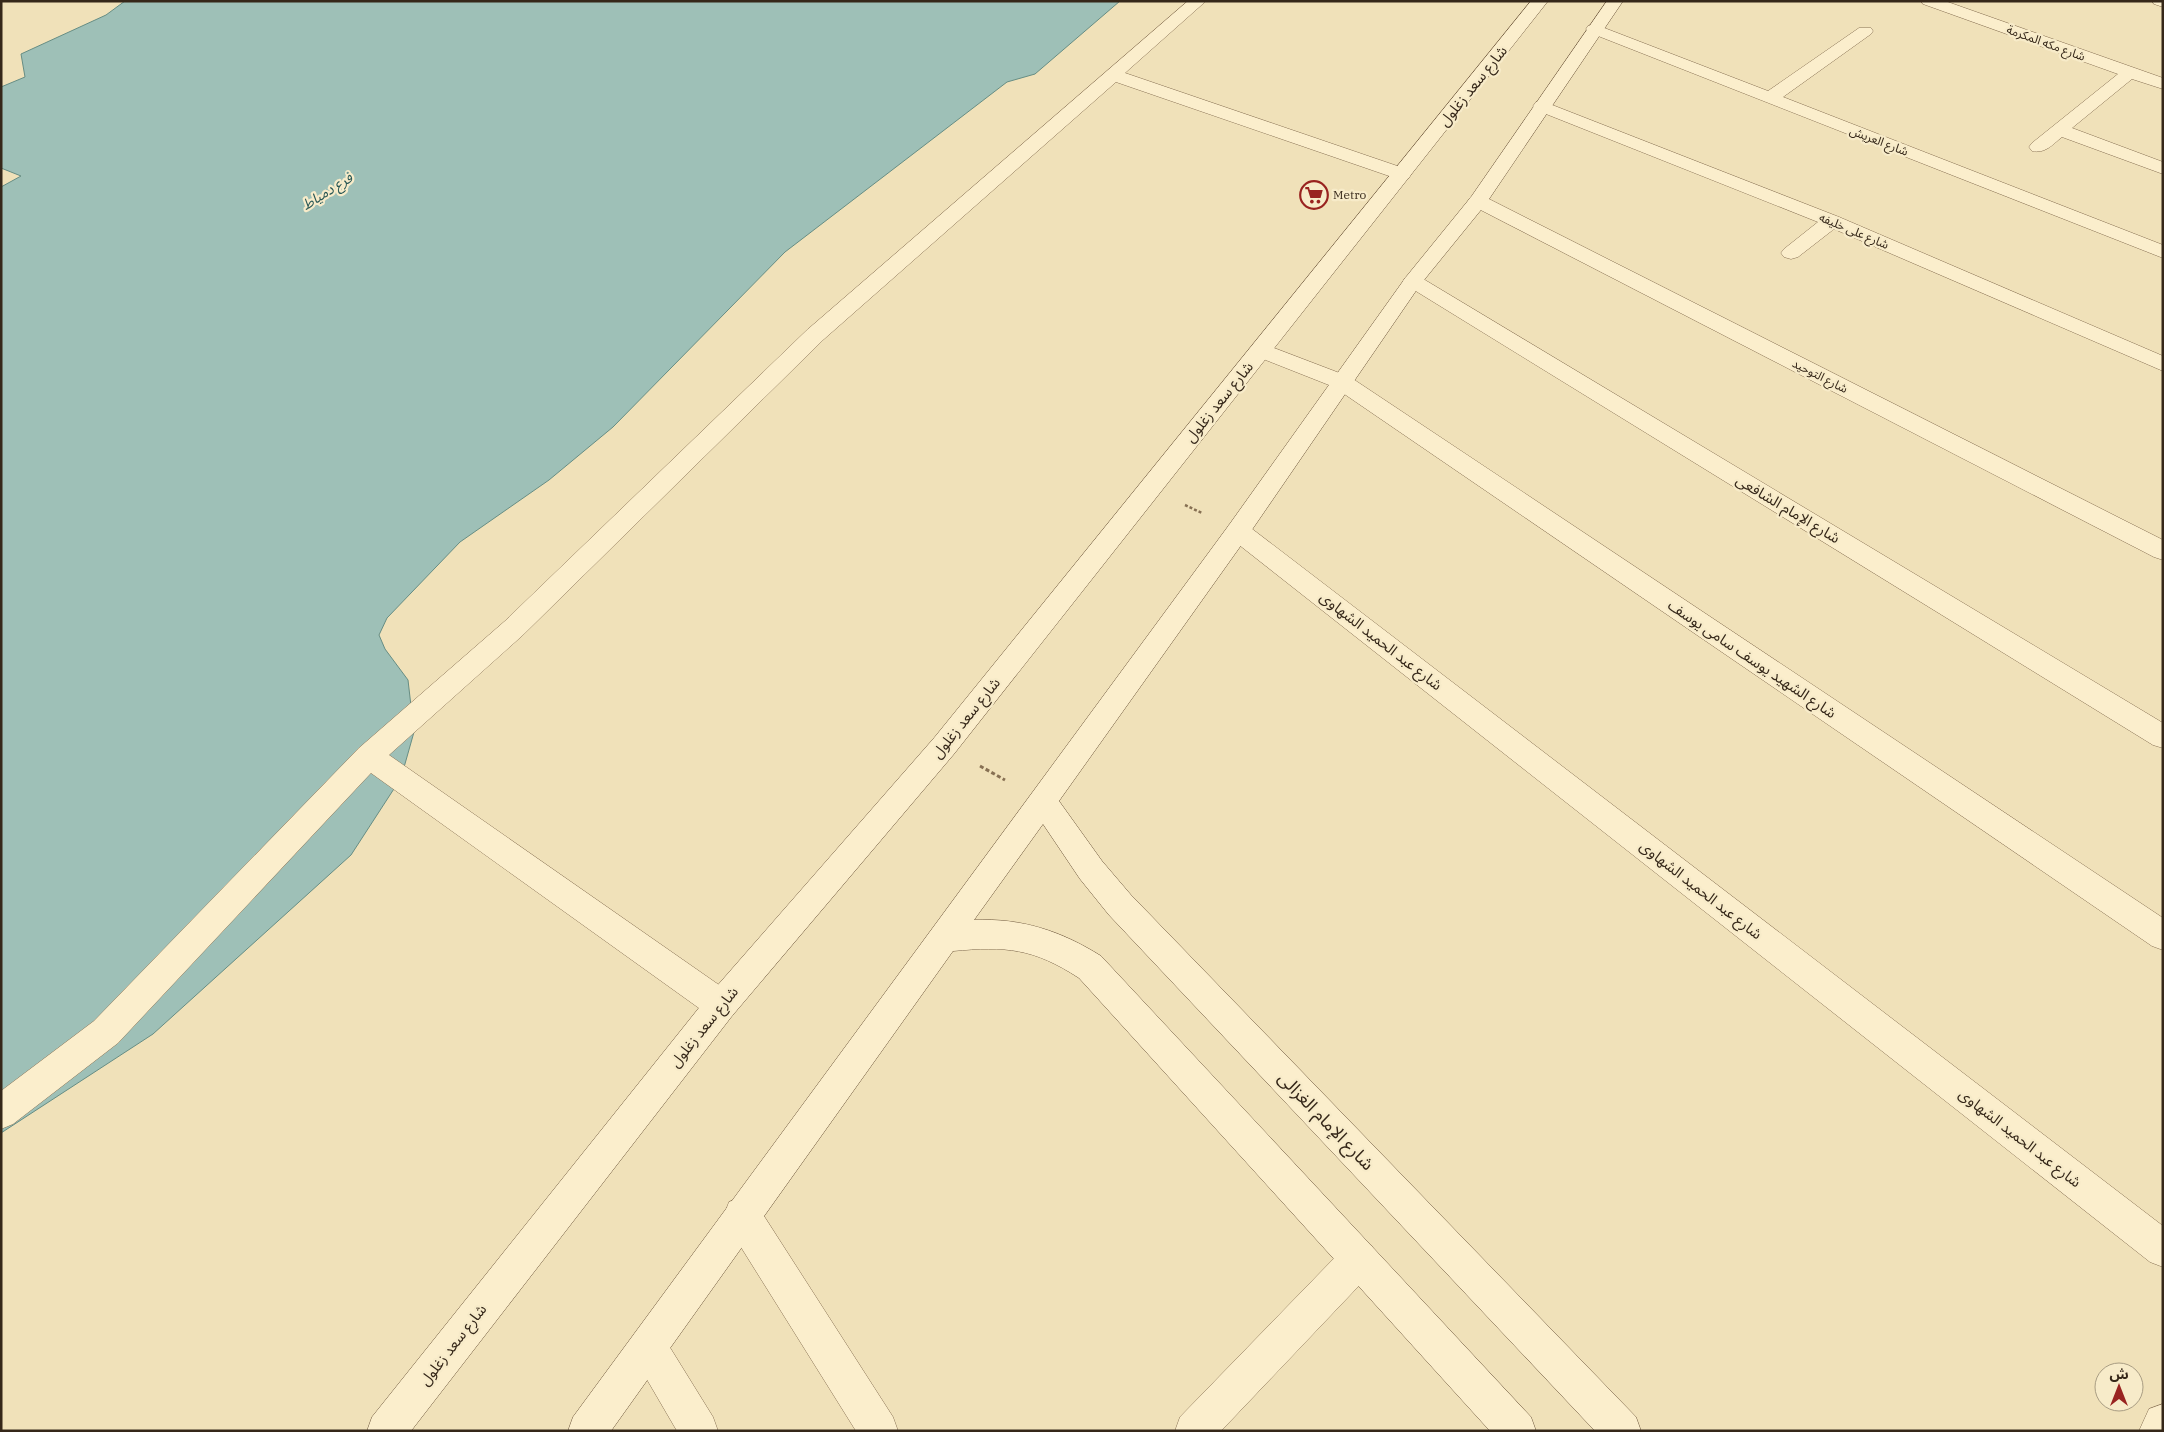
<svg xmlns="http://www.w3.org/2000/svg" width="2164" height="1432" font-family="'IBM Plex Serif','Noto Sans Arabic',serif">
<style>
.water{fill:#9ec0b7;stroke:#668d84}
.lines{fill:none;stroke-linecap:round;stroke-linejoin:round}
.street-casing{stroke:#877053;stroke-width:1}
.secondary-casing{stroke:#685137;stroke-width:1}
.path-far1{stroke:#877053;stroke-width:2.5;stroke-dasharray:3 2;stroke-linecap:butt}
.path{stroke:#877053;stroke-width:3;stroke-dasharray:4 2.5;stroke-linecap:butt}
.street{fill:#fbeecc;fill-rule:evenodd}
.secondary{fill:#fbeecc;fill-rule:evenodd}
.labels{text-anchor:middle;stroke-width:4.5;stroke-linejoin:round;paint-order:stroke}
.far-street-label{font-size:12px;fill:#352719;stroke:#f7ebc9}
.far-poi-label{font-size:12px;fill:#352719;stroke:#f7ebc9;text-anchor:start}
.far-water-label{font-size:14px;font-style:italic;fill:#275654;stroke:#f7ebc9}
.street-label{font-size:15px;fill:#352719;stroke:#f7ebc9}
.near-street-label{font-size:18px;fill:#352719;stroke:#f7ebc9}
</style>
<rect width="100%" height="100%" fill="#f0e1b9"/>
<path class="water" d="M 125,1 L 1120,1 L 1035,74 L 1007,82 L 785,252 L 613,427 L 549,480 L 460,542 L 387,618 L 379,635 L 385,649 L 408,680 L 414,732 L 401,778 L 351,855 L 153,1034 L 1,1133 L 1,187 L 21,176 L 1,168 L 1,87 L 25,77 L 21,54 L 106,15 Z"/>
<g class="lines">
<defs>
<path id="street" d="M 1188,1 L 1206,1 L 1125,73 L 1409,170 L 1411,174 L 1409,178 L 1402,180 L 1395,178 L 1116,82 L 823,340 L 523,635 L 389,755 L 732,994 L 737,1005 L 732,1016 L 721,1020 L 710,1016 L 371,773 L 118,1043 L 13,1124 L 1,1129 L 1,1091 L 94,1021 L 359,748 L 505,621 L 807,330 Z
M 1921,1 L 1945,1 L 2163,78 L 2163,89 L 2132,79 L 2072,128 L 2163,162 L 2163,174 L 2062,137 C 2052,145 2045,154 2032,151 L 2029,147 L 2032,143 L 2118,74 L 1923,4 Z
M 2152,1 L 2163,1 L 2163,7 L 2154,4 Z
M 1594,24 L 1768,91 L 1859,28 L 1871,28 L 1873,31 L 1871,34 L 1783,97 L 2163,245 L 2163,258 L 1588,32 L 1586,29 L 1588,26 Z
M 1542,101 L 1839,217 L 2163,356 L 2163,371 L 1834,229 L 1798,257 L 1791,259 L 1784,257 L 1781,253 L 1784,249 L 1818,222 L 1536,110 L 1533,106 L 1536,102 Z
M 1478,195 L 1485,197 L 2163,540 L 2163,560 L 2154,557 L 1471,205 L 1468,201 L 1471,197 Z
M 1413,275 L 1420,277 L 2163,723 L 2163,748 L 2153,745 L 1406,285 L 1403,281 L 1406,277 Z
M 1261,343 L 1350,377 L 2163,918 L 2163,950 L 2152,946 L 1334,387 L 1253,355 L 1250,350 L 1253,345 Z
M 1238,522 L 1247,525 L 2163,1226 L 2163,1267 L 2150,1262 L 1229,537 L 1226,531 L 1229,525 Z
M 742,1197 L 755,1202 L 893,1417 L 898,1431 L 856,1431 L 729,1228 L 724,1215 L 729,1202 Z
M 1359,1241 L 1372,1246 L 1377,1259 L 1372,1272 L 1221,1431 L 1175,1431 L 1180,1417 L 1346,1246 Z
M 648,1327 L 661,1333 L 713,1417 L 718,1431 L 677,1431 L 635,1359 L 629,1346 L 635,1333 Z
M 2163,1404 L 2163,1431 L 2139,1431 L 2149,1409 Z"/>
<path id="secondary" d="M 1531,1 L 1548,1 L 954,754 L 732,1016 L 411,1431 L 367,1431 L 372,1417 L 710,994 L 934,738 Z
M 1607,1 L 1623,1 L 1485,205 L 1420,285 L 1247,537 L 1059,801 L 1102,861 L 1131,895 L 1636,1417 L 1641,1431 L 1595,1431 L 1109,915 L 1080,879 L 1043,824 L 974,920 C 1022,918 1061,931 1101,956 L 1531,1417 L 1536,1431 L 1490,1431 L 1079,978 C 1033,948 1006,946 953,951 L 611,1431 L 568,1431 L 573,1417 L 1229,525 L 1406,277 L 1471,197 Z"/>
</defs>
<use href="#street" class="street-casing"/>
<use href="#secondary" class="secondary-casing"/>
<path class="path-far1" d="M 1185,505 L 1202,513"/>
<path class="path" d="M 980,766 L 1005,780"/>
<use href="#street" class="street"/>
<use href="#secondary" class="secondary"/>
</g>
<defs>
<symbol id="supermarket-ring" viewBox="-11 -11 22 22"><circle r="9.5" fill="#f7ebc9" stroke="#992320" stroke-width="1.5"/><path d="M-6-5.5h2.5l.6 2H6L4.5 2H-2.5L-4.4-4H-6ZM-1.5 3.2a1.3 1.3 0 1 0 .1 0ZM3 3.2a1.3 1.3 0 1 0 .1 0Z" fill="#992320"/></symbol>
</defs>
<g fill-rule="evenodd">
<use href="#supermarket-ring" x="1298" y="179" width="32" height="32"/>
</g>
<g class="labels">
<g class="far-street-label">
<text transform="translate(2046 43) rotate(20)" y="4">شارع مكه المكرمة</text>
<text transform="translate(1879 141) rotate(21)" y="4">شارع العريش</text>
<text transform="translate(1854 231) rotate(23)" y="4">شارع على خليفه</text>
<text transform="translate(1820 376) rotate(27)" y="4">شارع التوحيد</text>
</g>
<g class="far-poi-label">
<text x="1333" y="199">Metro</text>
</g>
<g class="far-water-label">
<text transform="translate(327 191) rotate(-32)" y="5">فرع دمياط</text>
</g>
<g class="street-label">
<text transform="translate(1473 86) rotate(-51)" y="5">شارع سعد زغلول</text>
<text transform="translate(1219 402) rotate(-51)" y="5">شارع سعد زغلول</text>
<text transform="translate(1788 509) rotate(31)" y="5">شارع الإمام الشافعى</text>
<text transform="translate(1381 641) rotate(38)" y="5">شارع عبد الحميد الشهاوى</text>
<text transform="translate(1752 659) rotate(34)" y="5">شارع الشهيد يوسف سامى يوسف</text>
<text transform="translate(966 718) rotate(-51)" y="5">شارع سعد زغلول</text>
<text transform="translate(1701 890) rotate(38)" y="5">شارع عبد الحميد الشهاوى</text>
<text transform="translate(704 1027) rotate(-51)" y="5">شارع سعد زغلول</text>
<text transform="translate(2020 1138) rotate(38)" y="5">شارع عبد الحميد الشهاوى</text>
<text transform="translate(453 1345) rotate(-52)" y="5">شارع سعد زغلول</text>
</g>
<g class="near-street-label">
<text transform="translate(1326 1121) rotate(46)" y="6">شارع الإمام الغزالى</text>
</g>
</g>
<rect width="2164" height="1432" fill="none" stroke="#352719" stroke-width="5"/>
<g transform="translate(2119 1387)"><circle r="24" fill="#f7ebc9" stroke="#a99d83"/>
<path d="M0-4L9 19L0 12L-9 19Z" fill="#992320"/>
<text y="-8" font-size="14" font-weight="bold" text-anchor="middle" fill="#352719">ش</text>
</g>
</svg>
